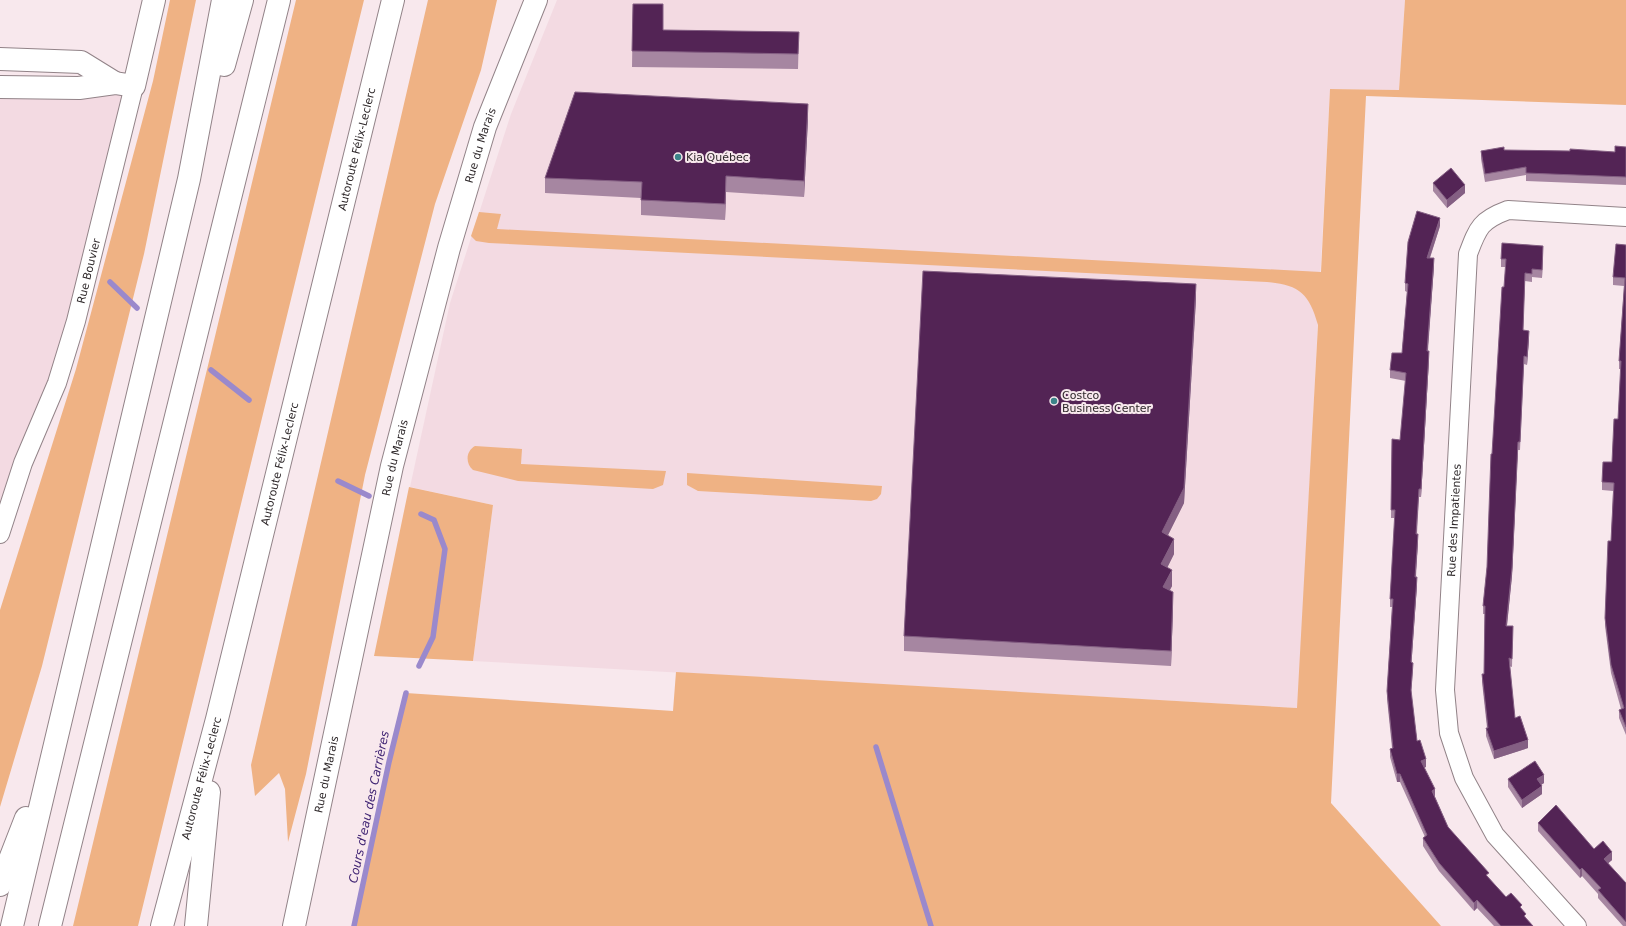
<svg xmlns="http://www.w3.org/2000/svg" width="1626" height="926" font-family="'DejaVu Sans',sans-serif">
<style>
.built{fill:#f3dae2}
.green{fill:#efb284}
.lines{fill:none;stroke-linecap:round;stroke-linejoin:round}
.stream{stroke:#9a89cc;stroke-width:5.5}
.street-casing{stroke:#928388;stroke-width:20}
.secondary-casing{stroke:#928388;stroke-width:24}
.highway-casing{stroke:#928388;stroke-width:24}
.street{stroke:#fff;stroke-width:18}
.secondary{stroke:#fff;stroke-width:22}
.highway{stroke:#fff;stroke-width:22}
.wall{fill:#a686a1}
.shaded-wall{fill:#845f83}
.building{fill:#532455;stroke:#845f83}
.poi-dot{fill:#3b8389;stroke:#f8e8ed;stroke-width:1.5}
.labels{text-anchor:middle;stroke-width:4;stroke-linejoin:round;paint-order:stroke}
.street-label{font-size:11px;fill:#2e282a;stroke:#f8e8ed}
.poi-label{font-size:11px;fill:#2e282a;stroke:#f8e8ed;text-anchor:start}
.water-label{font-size:12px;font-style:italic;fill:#412574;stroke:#f8e8ed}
</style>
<rect width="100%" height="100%" fill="#f8e8ed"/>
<path class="built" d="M 557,0 L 1405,0 L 1399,90 L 1330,89 L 1298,708 L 473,661 L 493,505 L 410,487 L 450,303 L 511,114 Z
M 134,86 L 76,321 L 0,534 L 0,87 Z"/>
<path class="green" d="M 170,0 L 196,0 L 144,254 L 42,666 L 0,807 L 0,610 L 76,369 L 153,81 Z
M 296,0 L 364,0 L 138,926 L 73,926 Z
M 428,0 L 497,0 L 481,70 L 435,204 L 365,475 L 306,774 L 288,842 L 285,789 L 279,773 L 255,796 L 251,765 Z
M 1405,0 L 1626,0 L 1626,105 L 1366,96 L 1331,803 L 1441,926 L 354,926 L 389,762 L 406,693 L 673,711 L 676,672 L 1297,708 L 1318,325 C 1309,293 1299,285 1267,282 L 489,243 L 476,241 L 471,236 L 479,212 L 501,214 L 497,229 L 1321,272 L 1330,89 L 1399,90 Z
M 475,446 L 522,449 L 521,464 L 666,471 L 663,485 L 653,489 L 518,481 L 473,470 C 465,463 466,451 475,446 Z
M 687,473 L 882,486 L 881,494 L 877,499 L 871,501 L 698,491 L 687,485 Z
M 409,487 L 493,505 L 473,661 L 374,656 Z"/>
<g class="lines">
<path class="stream" d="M 110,282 L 137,308
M 211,370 L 249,400
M 338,481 L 369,496
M 419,666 L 433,637 L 445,549 L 434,520 L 421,514
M 876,747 L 931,926
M 354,926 L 389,762 L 406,693"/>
<defs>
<g id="street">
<path id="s1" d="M 0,534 L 23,463 L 57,383 L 76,321 L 134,86"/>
<path id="s2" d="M 1577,926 L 1495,835 L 1464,778 L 1449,733 L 1445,690 L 1468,254 C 1478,227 1481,220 1508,210 L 1626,217"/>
</g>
<g id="secondary">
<path d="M 0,59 L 81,62 L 115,83"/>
<path d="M 0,87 L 79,88 L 115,83 L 134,86 L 154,0"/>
<path id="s3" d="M 294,926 L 392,466 L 449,248 L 485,127 L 536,0"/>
</g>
<g id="highway">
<path d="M 224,65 L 242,0"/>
<path d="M 0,885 L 26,818"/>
<path d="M 12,926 L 189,179 L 223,0"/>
<path d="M 50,926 L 279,0"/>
<path id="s4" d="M 162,926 L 217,719 L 393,0"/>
<path d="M 196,926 L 209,792"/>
</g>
</defs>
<use href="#street" class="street-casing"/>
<use href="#secondary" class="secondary-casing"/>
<use href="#highway" class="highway-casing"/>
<use href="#street" class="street"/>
<use href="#secondary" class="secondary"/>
<use href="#highway" class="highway"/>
</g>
<path class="wall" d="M 633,4 L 663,30 L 799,32 L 798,69 L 632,67 Z
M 808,119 L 804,197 L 726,192 L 725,220 L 641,215 L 641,198 L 545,193 L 545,178 Z
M 1626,147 L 1626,185 L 1526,181 L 1526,175 L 1485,182 L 1481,159 L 1481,151 L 1504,150 L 1615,152 Z
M 1433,183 L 1465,193 L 1447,208 L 1433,191 Z
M 1440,226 L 1430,258 L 1434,266 L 1428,351 L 1429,359 L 1421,497 L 1419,497 L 1417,534 L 1418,542 L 1416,577 L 1417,585 L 1411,662 L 1413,670 L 1411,693 L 1417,741 L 1426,767 L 1424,768 L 1435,797 L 1448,827 L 1489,878 L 1506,897 L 1522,910 L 1526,918 L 1533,926 L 1494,926 L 1477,908 L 1474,911 L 1439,871 L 1423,846 L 1423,838 L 1425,837 L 1400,782 L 1397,782 L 1390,757 L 1390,749 L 1392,748 L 1387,699 L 1387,691 L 1392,607 L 1390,607 L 1390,599 L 1395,518 L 1391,518 L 1392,439 L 1400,440 L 1406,381 L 1390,378 L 1390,370 L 1402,353 L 1407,292 L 1405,291 L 1405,283 Z
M 1626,245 L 1626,735 L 1619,718 L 1619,710 L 1621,709 L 1611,673 L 1605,626 L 1605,618 L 1611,541 L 1613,491 L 1602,490 L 1602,482 L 1612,462 L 1618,419 L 1621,369 L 1619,369 L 1619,361 L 1624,286 L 1613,285 L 1613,277 Z
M 1543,253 L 1542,278 L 1532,277 L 1532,282 L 1525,281 L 1523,330 L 1529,339 L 1527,365 L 1524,364 L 1520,450 L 1518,450 L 1512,576 L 1507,626 L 1513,626 L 1512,667 L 1509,666 L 1515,718 L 1528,748 L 1494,759 L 1486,736 L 1486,728 L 1487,728 L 1482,682 L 1482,674 L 1484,674 L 1485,614 L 1483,614 L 1483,606 L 1487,567 L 1492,454 L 1506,267 L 1501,267 L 1501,259 Z
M 1196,299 L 1184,503 L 1168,535 L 1174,554 L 1167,568 L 1172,586 L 1170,590 L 1173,608 L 1171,666 L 904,651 L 904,636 Z
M 1508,779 L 1544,783 L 1541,785 L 1542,794 L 1522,808 L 1508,787 Z
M 1538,823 L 1594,849 L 1612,860 L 1608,863 L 1626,883 L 1626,926 L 1623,926 L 1598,898 L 1598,894 L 1582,876 L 1580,878 L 1538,831 Z"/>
<path class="shaded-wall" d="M 808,104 L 808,119 L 804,197 L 804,181 Z
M 726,176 L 726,192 L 725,220 L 725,204 Z
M 1465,185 L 1465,193 L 1447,208 L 1447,200 Z
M 1440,218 L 1440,226 L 1427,266 L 1427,258 Z
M 1543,246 L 1543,253 L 1542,278 L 1542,270 Z
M 1434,258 L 1434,266 L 1427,359 L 1427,351 Z
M 1196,284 L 1196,299 L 1184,503 L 1162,547 L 1162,532 Z
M 1529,331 L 1529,339 L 1527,365 L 1527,357 Z
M 1429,351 L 1429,359 L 1421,497 L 1421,489 Z
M 1518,442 L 1512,576 L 1506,634 L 1506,626 Z
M 1418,534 L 1418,542 L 1415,585 L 1415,577 Z
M 1174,539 L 1174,554 L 1161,580 L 1161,564 Z
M 1172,570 L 1172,586 L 1163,602 L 1163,587 Z
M 1417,577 L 1417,585 L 1411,670 L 1411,662 Z
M 1173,592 L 1173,608 L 1171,666 L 1171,651 Z
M 1528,740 L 1528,748 L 1494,759 L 1494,751 Z
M 1426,759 L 1426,767 L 1421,768 L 1421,761 Z
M 1397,774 L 1400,774 L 1400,782 L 1397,782 Z
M 1544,775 L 1544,783 L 1537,787 L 1537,779 Z
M 1542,786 L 1542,794 L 1522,808 L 1522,800 Z
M 1435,789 L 1435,797 L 1432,791 Z
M 1612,852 L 1612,860 L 1604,867 L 1604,859 Z
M 1582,868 L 1582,876 L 1580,878 L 1580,870 Z
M 1477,900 L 1477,908 L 1474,911 L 1474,903 Z"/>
<path class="building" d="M 633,4 L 663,4 L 663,30 L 799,32 L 798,54 L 632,51 Z
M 575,92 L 808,104 L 804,181 L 726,176 L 725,204 L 641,200 L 642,182 L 545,178 Z
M 1615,146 L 1626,147 L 1626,177 L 1526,173 L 1526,167 L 1485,174 L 1481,151 L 1504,147 L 1504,150 L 1570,151 L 1570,149 L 1615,152 Z
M 1451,168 L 1465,185 L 1447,200 L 1433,183 Z
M 1417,211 L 1440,218 L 1427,258 L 1434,258 L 1427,351 L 1429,351 L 1421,489 L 1419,489 L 1416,534 L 1418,534 L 1415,577 L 1417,577 L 1411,662 L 1413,663 L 1411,690 L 1417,741 L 1420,740 L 1426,759 L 1421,761 L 1435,789 L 1432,791 L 1448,827 L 1489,873 L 1486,875 L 1506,897 L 1511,893 L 1522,905 L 1520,907 L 1526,914 L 1524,916 L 1533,926 L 1501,926 L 1477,900 L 1474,903 L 1439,863 L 1423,838 L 1427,835 L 1400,774 L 1397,774 L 1390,749 L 1393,748 L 1387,691 L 1393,599 L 1390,599 L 1395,510 L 1391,510 L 1392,439 L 1400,440 L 1406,373 L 1390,370 L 1392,353 L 1402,353 L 1408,284 L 1405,283 L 1408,242 Z
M 1502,243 L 1543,246 L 1542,270 L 1532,269 L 1532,274 L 1525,273 L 1523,330 L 1529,331 L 1527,357 L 1524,356 L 1520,442 L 1518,442 L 1512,568 L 1506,626 L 1513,626 L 1512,659 L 1509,658 L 1515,718 L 1520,716 L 1528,740 L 1494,751 L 1486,728 L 1488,728 L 1482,674 L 1484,674 L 1485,606 L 1483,606 L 1487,567 L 1491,454 L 1492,454 L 1502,287 L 1504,287 L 1506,259 L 1501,259 Z
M 1616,244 L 1626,245 L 1626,727 L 1619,710 L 1624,708 L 1611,665 L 1605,618 L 1608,541 L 1611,541 L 1614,483 L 1602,482 L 1603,462 L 1612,462 L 1614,419 L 1618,419 L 1621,361 L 1619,361 L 1625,278 L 1613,277 Z
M 923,271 L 1196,284 L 1184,488 L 1162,532 L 1174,539 L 1161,564 L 1172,570 L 1163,587 L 1173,592 L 1171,651 L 904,636 Z
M 1535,761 L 1544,775 L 1537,779 L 1542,786 L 1522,800 L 1508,779 Z
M 1556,805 L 1594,849 L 1603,841 L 1612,852 L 1604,859 L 1626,883 L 1626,922 L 1598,890 L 1601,888 L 1582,868 L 1580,870 L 1538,823 Z"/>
<g class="poi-dot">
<circle cx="678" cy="157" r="4"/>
<circle cx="1054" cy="401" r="4"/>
</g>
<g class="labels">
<g class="street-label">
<text dy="4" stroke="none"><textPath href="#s3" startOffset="803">Rue du Marais</textPath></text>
<text dy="4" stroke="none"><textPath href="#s4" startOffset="801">Autoroute Félix-Leclerc</textPath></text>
<text dy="4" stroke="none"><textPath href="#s1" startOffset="278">Rue Bouvier</textPath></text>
<text dy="4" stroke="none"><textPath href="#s3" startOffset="479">Rue du Marais</textPath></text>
<text dy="4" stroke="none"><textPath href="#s4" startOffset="477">Autoroute Félix-Leclerc</textPath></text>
<text dy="4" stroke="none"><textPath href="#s2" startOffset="448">Rue des Impatientes</textPath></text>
<text dy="4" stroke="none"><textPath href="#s3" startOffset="155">Rue du Marais</textPath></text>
<text dy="4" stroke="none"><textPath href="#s4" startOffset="153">Autoroute Félix-Leclerc</textPath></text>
</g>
<g class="poi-label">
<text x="686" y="161">Kia Québec</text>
<text x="1062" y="399">Costco<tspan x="1062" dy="13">Business Center</tspan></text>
</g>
<g class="water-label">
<text transform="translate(369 807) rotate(-78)" y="4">Cours d'eau des Carrières</text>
</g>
</g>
</svg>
